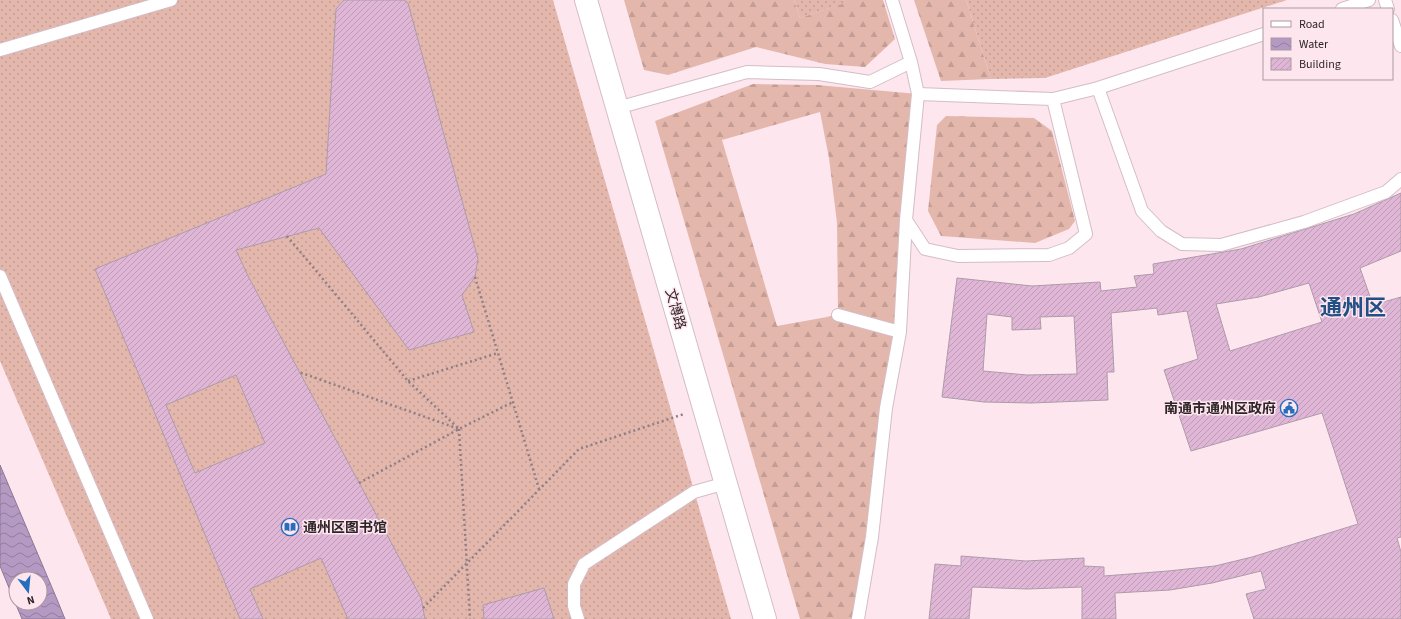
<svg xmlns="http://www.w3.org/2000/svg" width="1401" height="619" font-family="'Source Sans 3','Noto Sans SC',sans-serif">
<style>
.grass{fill:url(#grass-dots)}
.forest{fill:url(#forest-firs);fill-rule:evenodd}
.water{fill:url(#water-waves);stroke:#8c7794;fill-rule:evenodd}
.building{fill:url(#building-hatch);stroke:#ad9ba9;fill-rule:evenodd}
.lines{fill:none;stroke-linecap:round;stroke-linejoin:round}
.service-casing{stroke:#d4bdc6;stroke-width:14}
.tertiary-casing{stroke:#d4bdc6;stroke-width:24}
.path{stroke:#8f7f84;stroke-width:2.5;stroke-dasharray:2 3;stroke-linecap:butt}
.service{stroke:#fff;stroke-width:12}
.tertiary{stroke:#fff;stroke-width:22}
.labels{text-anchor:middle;stroke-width:3;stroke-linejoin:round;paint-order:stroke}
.street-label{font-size:14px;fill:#2e2528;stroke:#fee6ef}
.poi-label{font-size:14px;font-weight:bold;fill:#2e2528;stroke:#fee6ef;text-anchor:end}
.town-label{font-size:22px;font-weight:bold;fill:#235084;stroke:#fee6ef}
</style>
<defs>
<pattern id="grass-dots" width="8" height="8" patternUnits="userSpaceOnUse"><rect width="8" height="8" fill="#e4b7ad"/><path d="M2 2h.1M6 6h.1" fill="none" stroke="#c49d95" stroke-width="1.8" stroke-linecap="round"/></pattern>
<pattern id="forest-firs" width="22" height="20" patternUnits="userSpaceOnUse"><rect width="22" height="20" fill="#e4b7ad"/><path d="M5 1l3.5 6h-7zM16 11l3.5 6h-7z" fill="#c49d95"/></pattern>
<pattern id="water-waves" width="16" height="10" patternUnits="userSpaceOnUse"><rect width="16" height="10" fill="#b49ac2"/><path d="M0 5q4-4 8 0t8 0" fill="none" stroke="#937d9e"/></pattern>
<pattern id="building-hatch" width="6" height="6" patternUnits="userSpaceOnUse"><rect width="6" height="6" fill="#dfb6d6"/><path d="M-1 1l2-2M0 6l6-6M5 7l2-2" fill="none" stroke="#c09cb8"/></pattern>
</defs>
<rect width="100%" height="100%" fill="#fee6ef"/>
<path class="grass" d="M 0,0 L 553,0 L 731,619 L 111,619 L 0,361 Z
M 794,0 L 845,0 L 843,4 L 800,18 Z
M 966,0 L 1287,0 L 1045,78 L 991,79 Z"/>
<path class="forest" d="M 624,0 L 794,0 L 800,18 L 842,4 L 845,0 L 883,0 L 895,39 L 865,67 L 825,64 L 756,47 L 668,75 L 644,70 Z
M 914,0 L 966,0 L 991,79 L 941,81 Z
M 753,84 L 817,85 L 918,94 L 900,332 L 858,619 L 800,619 L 655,121 ZM 820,112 L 829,158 L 837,223 L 838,315 L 777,326 L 722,140 Z
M 946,116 L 1034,118 L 1052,131 L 1075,221 L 1069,229 L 1035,243 L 941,236 L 928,211 L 937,125 Z"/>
<path class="water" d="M 0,465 L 56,597 L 65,619 L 22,619 L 0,566 ZM 16,579 L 40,579 L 40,603 L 16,603 Z"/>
<path class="building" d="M 344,0 L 404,0 L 408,3 L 478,259 L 475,277 L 462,295 L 474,332 L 409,350 L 319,228 L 236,250 L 249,278 L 421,598 L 425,619 L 348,619 L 321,558 L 250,589 L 263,619 L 240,619 L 95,269 L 326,174 L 336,9 ZM 236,375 L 265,443 L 195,473 L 166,405 Z
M 1401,193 L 1401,251 L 1360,268 L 1373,305 L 1401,297 L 1401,537 L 1397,538 L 1401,552 L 1401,619 L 1254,619 L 1246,594 L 1266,589 L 1261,571 L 1212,583 L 1170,590 L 1115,593 L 1116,619 L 1082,619 L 1082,587 L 1027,589 L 972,587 L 969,619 L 929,619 L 935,564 L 961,566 L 961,556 L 1026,561 L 1084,558 L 1084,566 L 1104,567 L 1104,576 L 1168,571 L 1215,566 L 1252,557 L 1358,524 L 1322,413 L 1191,451 L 1164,370 L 1198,359 L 1187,311 L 1158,315 L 1157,308 L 1111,313 L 1114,372 L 1107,372 L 1108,400 L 1031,403 L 984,402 L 942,397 L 957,278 L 1032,286 L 1100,282 L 1101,291 L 1137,287 L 1134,276 L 1154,274 L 1153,264 L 1241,249 L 1354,214 ZM 1309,283 L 1322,322 L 1230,351 L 1216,304 L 1259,297 ZM 987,314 L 1012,317 L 1012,330 L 1041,329 L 1040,317 L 1074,316 L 1077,374 L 1027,375 L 983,371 Z
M 544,588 L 554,619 L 484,619 L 483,605 Z"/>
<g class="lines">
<defs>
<path id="service" d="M 892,0 L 911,62 L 918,94 L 1053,99 L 1098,88 L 1142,211 L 1161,231 L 1182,244 L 1221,245 L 1304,222 L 1386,192 L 1401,179
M 1385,0 L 1388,9
M 1342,9 L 1369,0
M 1392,20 L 1401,46
M 0,50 L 171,0
M 1098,88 L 1264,34
M 918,94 L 906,220 L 925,249 L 958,256 L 1049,255 L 1069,248 L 1086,234 L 1053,99
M 617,108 L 747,72 L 819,74 L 870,82 L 911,62
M 0,276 L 147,619
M 838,315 L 900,332
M 578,619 L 574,606 L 574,584 L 584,564 L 694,492 L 726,483
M 858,619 L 872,537 L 886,408 L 900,332 L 906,220"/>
<path id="tertiary" d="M 586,0 L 765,619"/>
</defs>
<use href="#service" class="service-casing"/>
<use href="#tertiary" class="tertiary-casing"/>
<path class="path" d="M 287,236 L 408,381 L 459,429 L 299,372
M 475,277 L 539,489
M 408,381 L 498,353
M 459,429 L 470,619
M 359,483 L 459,429 L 513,402
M 423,608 L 579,449 L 684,414"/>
<use href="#service" class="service"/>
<use href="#tertiary" class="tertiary"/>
</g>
<defs>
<symbol id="civic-ring" viewBox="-11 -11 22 22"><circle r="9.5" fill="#fee6ef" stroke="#266dbd" stroke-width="1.5"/><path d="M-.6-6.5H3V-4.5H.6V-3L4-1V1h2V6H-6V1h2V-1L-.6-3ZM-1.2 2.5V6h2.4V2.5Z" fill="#266dbd"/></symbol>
<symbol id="library-ring" viewBox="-11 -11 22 22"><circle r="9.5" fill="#fee6ef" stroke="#266dbd" stroke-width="1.5"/><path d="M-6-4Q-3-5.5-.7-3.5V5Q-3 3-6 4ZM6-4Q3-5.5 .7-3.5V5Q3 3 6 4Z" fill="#266dbd"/></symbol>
</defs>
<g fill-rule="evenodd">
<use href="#civic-ring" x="1279" y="398" width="20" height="20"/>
<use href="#library-ring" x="280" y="517" width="20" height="20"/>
</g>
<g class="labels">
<g class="street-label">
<text transform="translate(676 309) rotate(74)" y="5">文博路</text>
</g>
<g class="poi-label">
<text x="1276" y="413">南通市通州区政府</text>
<text x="303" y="532" text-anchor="start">通州区图书馆</text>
</g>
<g class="town-label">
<text x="1353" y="315">通州区</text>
</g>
</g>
<rect x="1263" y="8" width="130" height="72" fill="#fee6ef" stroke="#ab999f"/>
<rect x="1271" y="21" width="20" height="6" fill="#ffffff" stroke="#ab999f"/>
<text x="1299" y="28" font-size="12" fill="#2e2528">Road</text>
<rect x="1271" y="38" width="20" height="12" fill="url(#water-waves)" stroke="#ab999f"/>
<text x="1299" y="48" font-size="12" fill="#2e2528">Water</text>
<rect x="1271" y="58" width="20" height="12" fill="url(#building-hatch)" stroke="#ab999f"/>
<text x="1299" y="68" font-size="12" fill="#2e2528">Building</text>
<g transform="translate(28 591) rotate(164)"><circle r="19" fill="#fee6ef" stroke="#ab999f"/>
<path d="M0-3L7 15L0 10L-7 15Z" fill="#266dbd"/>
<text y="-6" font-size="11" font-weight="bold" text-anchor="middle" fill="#2e2528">N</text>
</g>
</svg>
